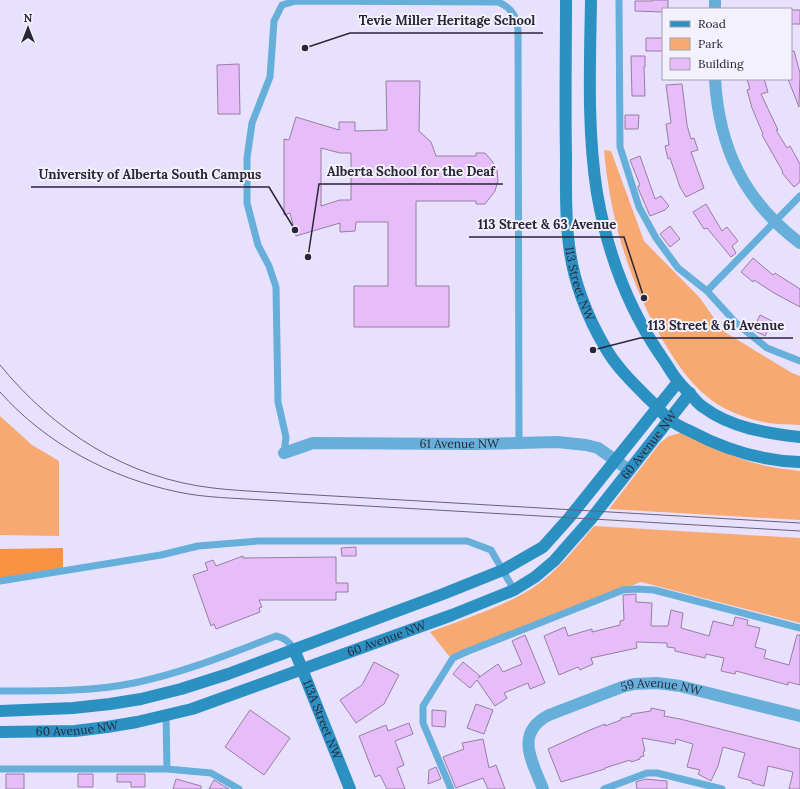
<svg xmlns="http://www.w3.org/2000/svg" width="800" height="789" font-family="Lora,serif">
<style>
.green{fill:#f8a971}
.forest{fill:#fa9341}
.building{fill:#e7bdf9;stroke:#987da3;fill-rule:evenodd}
.lines{fill:none;stroke-linecap:round;stroke-linejoin:round}
.lane{stroke:#65afda;stroke-width:7}
.street{stroke:#65afda;stroke-width:12}
.secondary{stroke:#2b90c2;stroke-width:12}
.tram{stroke:#686378;stroke-width:1}
.labels{text-anchor:middle;stroke-width:4;stroke-linejoin:round;paint-order:stroke}
.street-label{font-size:12px;fill:#2a2537;stroke:#f3f1fb}
.leader{fill:none;stroke:#2a2537;stroke-width:1.5}
.callout-dot{fill:#2a2537;stroke:#f3f1fb;stroke-width:1.5}
.callout-label{font-size:13px;text-anchor:middle;font-weight:bold;fill:#2a2537;stroke:#f3f1fb;stroke-width:4;stroke-linejoin:round;paint-order:stroke}
</style>
<rect width="100%" height="100%" fill="#e7e1fd"/>
<path class="green" d="M 604,150 L 611,151 L 644,241 L 700,298 L 723,331 L 792,373 L 800,376 L 800,425 C 788,424 775,425 764,422 C 751,420 736,414 724,408 C 698,394 680,369 665,344 C 630,285 610,219 604,150 Z
M 0,416 L 32,445 L 59,461 L 59,536 L 0,535 Z
M 680,433 L 683,433 C 706,444 728,455 751,462 C 767,467 784,469 800,471 L 800,520 L 609,509 L 660,443 L 669,436 Z
M 594,526 L 800,538 L 800,623 L 641,582 L 449,656 L 430,632 C 463,619 500,608 531,589 C 556,573 575,549 594,526 Z"/>
<path class="forest" d="M 63,548 L 63,568 L 0,580 L 0,549 Z"/>
<path class="building" d="M 652,0 L 668,0 L 668,9 L 663,9 L 663,12 L 635,11 L 635,1 L 652,1 Z
M 791,10 L 800,10 L 800,24 L 791,24 Z
M 646,38 L 663,38 L 663,51 L 646,51 Z
M 791,51 L 794,51 L 800,73 L 799,107 L 788,79 L 791,79 Z
M 631,56 L 645,56 L 645,67 L 644,67 L 645,96 L 632,96 Z
M 239,64 L 240,114 L 218,114 L 217,65 Z
M 747,79 L 764,79 L 768,92 L 761,94 L 778,130 L 776,130 L 787,148 L 790,146 L 800,164 L 800,182 L 794,187 L 782,173 L 783,172 L 762,135 L 763,134 L 752,108 L 747,90 L 750,89 Z
M 386,81 L 420,81 L 419,131 L 431,142 L 436,156 L 476,156 L 476,153 L 485,153 L 492,161 L 497,170 L 498,181 L 495,191 L 485,204 L 476,204 L 476,201 L 416,201 L 416,286 L 449,286 L 449,327 L 354,327 L 354,286 L 388,286 L 388,222 L 356,222 L 355,231 L 340,232 L 340,223 L 296,236 L 290,213 L 284,215 L 284,139 L 289,140 L 296,117 L 339,130 L 339,122 L 355,122 L 355,131 L 387,130 ZM 321,148 L 340,153 L 351,153 L 351,200 L 340,200 L 321,206 Z
M 682,84 L 687,125 L 691,139 L 694,138 L 698,150 L 691,152 L 704,188 L 686,197 L 680,187 L 670,158 L 668,159 L 665,146 L 669,145 L 666,124 L 671,123 L 666,85 Z
M 625,115 L 639,115 L 638,129 L 625,129 Z
M 640,156 L 655,199 L 661,196 L 669,206 L 665,210 L 650,216 L 638,188 L 638,186 L 640,185 L 630,160 Z
M 706,204 L 722,231 L 727,227 L 738,241 L 732,246 L 736,253 L 731,257 L 707,228 L 704,229 L 693,212 Z
M 670,226 L 680,239 L 670,247 L 660,234 Z
M 753,258 L 773,275 L 775,273 L 800,289 L 800,307 L 774,293 L 754,280 L 753,282 L 741,272 Z
M 760,315 L 772,321 L 765,336 L 753,330 Z
M 356,547 L 356,556 L 342,556 L 341,548 Z
M 243,556 L 243,558 L 336,557 L 336,583 L 348,583 L 348,592 L 336,592 L 336,600 L 259,600 L 262,607 L 259,608 L 260,612 L 216,629 L 214,624 L 211,626 L 193,575 L 208,570 L 205,563 L 213,560 L 216,566 Z
M 636,594 L 636,602 L 652,603 L 651,626 L 668,626 L 671,610 L 683,613 L 681,628 L 709,636 L 713,621 L 733,626 L 735,617 L 748,620 L 747,625 L 760,628 L 755,647 L 766,650 L 764,658 L 789,665 L 797,635 L 800,635 L 800,685 L 788,682 L 788,685 L 736,671 L 735,674 L 721,671 L 724,658 L 706,654 L 705,658 L 675,651 L 675,648 L 667,647 L 667,643 L 636,642 L 637,648 L 591,658 L 593,664 L 580,670 L 578,667 L 559,675 L 544,636 L 565,627 L 568,636 L 592,629 L 592,632 L 620,625 L 620,621 L 624,620 L 623,595 Z
M 525,635 L 545,683 L 530,689 L 528,683 L 504,693 L 507,698 L 495,706 L 477,680 L 470,688 L 453,674 L 463,662 L 480,676 L 478,678 L 498,664 L 503,672 L 522,664 L 512,641 Z
M 374,662 L 399,675 L 384,704 L 356,723 L 340,700 L 362,685 Z
M 476,704 L 493,710 L 484,734 L 467,728 Z
M 651,708 L 665,711 L 664,716 L 680,719 L 800,749 L 800,789 L 789,789 L 793,772 L 768,766 L 764,786 L 752,783 L 752,781 L 738,777 L 745,753 L 723,747 L 718,766 L 711,781 L 698,774 L 700,770 L 687,767 L 693,744 L 676,739 L 675,744 L 642,738 L 645,751 L 643,752 L 644,756 L 640,757 L 640,759 L 631,762 L 630,760 L 605,768 L 605,769 L 561,782 L 548,749 L 590,730 L 605,724 L 605,726 L 621,720 L 621,718 L 631,716 L 631,714 L 651,711 Z
M 250,710 L 290,738 L 264,775 L 225,747 Z
M 432,710 L 446,711 L 445,727 L 432,726 Z
M 409,723 L 413,734 L 395,741 L 404,765 L 397,768 L 405,789 L 387,789 L 380,775 L 375,777 L 359,736 L 386,725 L 388,731 Z
M 483,739 L 489,768 L 496,765 L 505,789 L 488,789 L 483,778 L 456,788 L 443,757 L 464,749 L 462,743 Z
M 436,767 L 441,779 L 428,784 L 429,770 Z
M 6,774 L 24,774 L 24,789 L 6,789 Z
M 78,774 L 93,774 L 93,787 L 78,787 Z
M 117,774 L 145,774 L 145,787 L 131,787 L 131,782 L 117,782 Z
M 176,779 L 201,786 L 201,789 L 173,789 Z
M 645,779 L 667,781 L 667,789 L 637,789 L 636,782 Z
M 214,780 L 229,789 L 209,789 Z"/>
<g class="lines">
<path class="lane" d="M 619,0 L 620,147 L 639,207 L 656,238 L 678,268 L 707,291 L 736,323 L 767,348 L 800,361
M 707,291 L 800,196
M 284,453 L 286,437 L 278,402 L 276,287 L 269,266 L 258,245 L 247,203 L 247,158 L 252,123 L 270,77 L 274,21 L 282,5 L 296,1 L 498,2 C 511,7 517,16 518,30 L 519,443
M 0,581 L 161,555 L 198,546 L 258,541 L 467,541 L 491,550 L 514,590
M 0,691 C 45,691 90,692 134,683 C 183,673 229,654 276,636 C 285,638 289,642 294,649
M 166,716 L 167,769
M 0,769 L 167,769 L 211,773 L 239,789
M 451,789 L 423,723 L 423,706 L 453,658 L 466,652 L 623,590 L 637,589 L 654,590 L 800,628
M 604,789 L 647,773 L 657,773 L 722,789"/>
<g class="street">
<path d="M 715,9 L 715,0"/>
<path d="M 715,79 C 719,148 744,201 800,243"/>
<path id="s1" d="M 284,453 L 313,443 L 474,444 L 557,442 L 586,445 L 598,448 L 629,470"/>
<path id="s2" d="M 543,789 C 532,761 514,733 549,715 L 622,687 L 634,684 L 657,683 L 680,686 L 800,716"/>
</g>
<g class="secondary">
<path id="s3" d="M 566,0 C 566,52 565,105 566,157 C 566,186 565,216 569,245 C 573,280 587,317 605,347 C 616,367 634,384 650,400 C 657,406 662,414 669,419 C 675,424 683,428 690,431 C 724,449 762,461 800,462"/>
<path d="M 591,0 C 590,64 587,130 597,193 C 607,251 628,308 661,356 C 667,364 671,373 678,381 C 682,386 686,390 690,394 C 694,398 698,404 703,407 C 731,428 766,433 800,437"/>
<path id="s4" d="M 294,649 L 350,789"/>
<path d="M 0,711 L 73,708 L 110,704 L 141,699 L 181,689 L 228,674 L 443,594 L 503,570 L 543,547 L 569,518 L 678,382"/>
<path id="s5" d="M 0,732 L 75,731 L 107,727 L 137,722 L 192,709 L 452,615 L 514,590 L 535,577 L 554,561 L 591,519 L 690,393"/>
</g>
<path class="tram" d="M 0,365 C 54,431 126,478 213,488 C 230,490 247,491 264,492 L 800,523
M 0,392 C 46,444 111,478 178,492 C 206,498 235,498 263,500 L 800,531"/>
</g>
<g class="labels">
<g class="street-label">
<text dy="4" stroke="none"><textPath href="#s3" startOffset="285">113 Street NW</textPath></text>
<text dy="4" stroke="none"><textPath href="#s1" startOffset="177">61 Avenue NW</textPath></text>
<text dy="4" stroke="none"><textPath href="#s5" startOffset="737">60 Avenue NW</textPath></text>
<text dy="4" stroke="none"><textPath href="#s5" startOffset="401">60 Avenue NW</textPath></text>
<text dy="4" stroke="none"><textPath href="#s2" startOffset="203">59 Avenue NW</textPath></text>
<text dy="4" stroke="none"><textPath href="#s4" startOffset="76">113A Street NW</textPath></text>
<text dy="4" stroke="none"><textPath href="#s5" startOffset="77">60 Avenue NW</textPath></text>
</g>
</g>
<path class="leader" d="M305 48L350 33H543M308 257L319 184H503M295 230L269 187H31M644 298L624 237H469M593 350L640 338H793"/>
<g class="callout-dot">
<circle cx="305" cy="48" r="4"/>
<circle cx="308" cy="257" r="4"/>
<circle cx="295" cy="230" r="4"/>
<circle cx="644" cy="298" r="4"/>
<circle cx="593" cy="350" r="4"/>
</g>
<g class="callout-label">
<text x="447" y="25">Tevie Miller Heritage School</text>
<text x="411" y="176">Alberta School for the Deaf</text>
<text x="150" y="179">University of Alberta South Campus</text>
<text x="547" y="229">113 Street &amp; 63 Avenue</text>
<text x="716" y="330">113 Street &amp; 61 Avenue</text>
</g>
<rect x="662" y="8" width="130" height="72" fill="#f3f1fb" stroke="#a39fad"/>
<rect x="670" y="21" width="20" height="6" fill="#2b90c2" stroke="#a39fad"/>
<text x="698" y="28" font-size="12" fill="#2a2537">Road</text>
<rect x="670" y="38" width="20" height="12" fill="#f8a971" stroke="#a39fad"/>
<text x="698" y="48" font-size="12" fill="#2a2537">Park</text>
<rect x="670" y="58" width="20" height="12" fill="#e7bdf9" stroke="#a39fad"/>
<text x="698" y="68" font-size="12" fill="#2a2537">Building</text>
<g transform="translate(28 28)" stroke="#f3f1fb" stroke-width="3" paint-order="stroke">
<path d="M0-3L7 15L0 10L-7 15Z" fill="#2a2537"/>
<text y="-6" font-size="11" font-weight="bold" text-anchor="middle" fill="#2a2537">N</text>
</g>
</svg>
